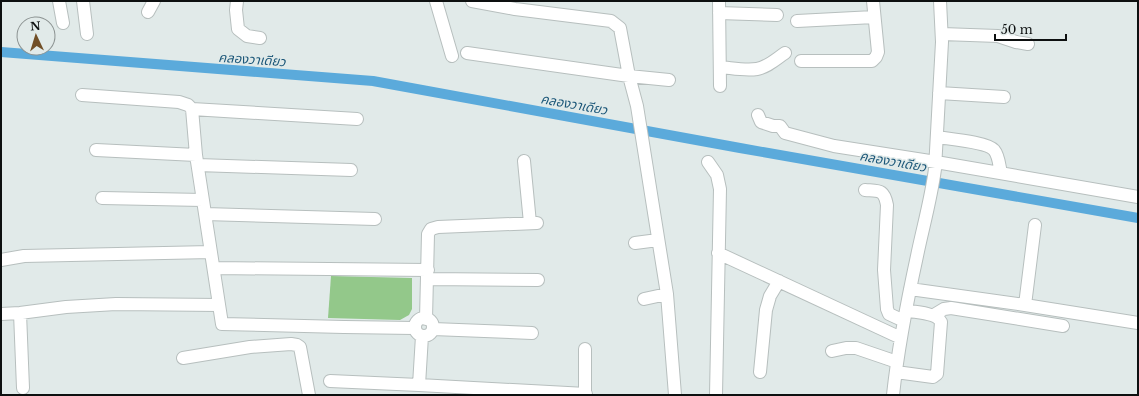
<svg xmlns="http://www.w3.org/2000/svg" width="1139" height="396" font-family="'Libre Baskerville','Noto Sans Thai',serif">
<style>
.green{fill:#93c88a}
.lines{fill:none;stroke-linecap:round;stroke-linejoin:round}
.canal{stroke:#5baadb;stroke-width:10}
.minor-casing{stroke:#b7bfbe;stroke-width:14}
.minor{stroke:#fff;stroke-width:12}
.labels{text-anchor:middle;stroke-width:3;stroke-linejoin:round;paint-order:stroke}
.water-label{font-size:13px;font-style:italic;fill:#1b5678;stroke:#e1eae9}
</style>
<rect width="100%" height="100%" fill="#e1eae9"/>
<path class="green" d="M 331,276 L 412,278 L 412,309 L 409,315 L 400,320 L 328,318 Z"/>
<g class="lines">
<path class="canal" d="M 1,52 L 373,81 L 740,148 L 1138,218"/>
<defs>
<path id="minor" d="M 59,1 L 63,23
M 83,1 L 87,34
M 237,1 L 236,10 L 238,29 L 247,36 L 260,38
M 436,1 L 452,56
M 472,1 L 515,9 L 611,21 L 620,28 L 629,76 L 637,106 L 667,294 L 675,395
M 719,1 L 720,86
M 148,12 L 154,1
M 719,13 L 777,15
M 797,21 L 874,17
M 942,34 L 998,36 L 1016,42 L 1028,44
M 467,53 L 629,76 L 669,80
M 801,61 L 872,61 L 876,57 L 878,52 L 873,1
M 720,67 C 732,68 745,71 757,69 C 768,67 776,59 785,53
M 939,93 L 1004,97
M 82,95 L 179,102 L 188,105 L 192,109 L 357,119
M 192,109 L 196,155 L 222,324 L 344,327 L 414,328
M 758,115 L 761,122 L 773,126 L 780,126 L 785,133 L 834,146 L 936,162 L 1138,197
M 937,137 C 949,139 987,142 994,150 C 999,156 999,165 1001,173
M 96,150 L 196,155
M 524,161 L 530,223
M 708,162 L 717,175 L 720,189 L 716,395
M 198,165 L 351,170
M 865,190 C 879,191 884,189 887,205 L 884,270 L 887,309 L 889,314 L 904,321
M 102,198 L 203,200
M 205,214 L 375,219
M 635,243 L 658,240
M 718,253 L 901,338
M 1,260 L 24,256 L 211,252
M 214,268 L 428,270
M 427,279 L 538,280
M 910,289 L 1025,305 L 1035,225
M 644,299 L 667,294
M 1025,305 L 1138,323
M 20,313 L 23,388
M 1,314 L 20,313 L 66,307 L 116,304 L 219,305
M 934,315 L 944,309 L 951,308 L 1063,326
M415 327a9 9 0 1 1 18 0a9 9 0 1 1-18 0Z
M 426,319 L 428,234 L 431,229 L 438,227 L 537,223
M 433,329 L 532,333
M 585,349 L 585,395
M 832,351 L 846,348 L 856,348 L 897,362
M 183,358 L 250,347 L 291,344 L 297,345 L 300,347 L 309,395
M 760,372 L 766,310 L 770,296 L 779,281
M 896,372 L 933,377 L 937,374 L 941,322 C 937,313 916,312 906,311
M 330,381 L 419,385 L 586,394
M 419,385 L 422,336
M 893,395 C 898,348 907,302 917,256 C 923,227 931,199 935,169 L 942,42 L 940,1"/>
</defs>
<use href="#minor" class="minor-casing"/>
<use href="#minor" class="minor"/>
</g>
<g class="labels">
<g class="water-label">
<text transform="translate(252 59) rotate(4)" y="5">คลองวาเดียว</text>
<text transform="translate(574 104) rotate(10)" y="5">คลองวาเดียว</text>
<text transform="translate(893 161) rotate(10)" y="5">คลองวาเดียว</text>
</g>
</g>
<rect width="1139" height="396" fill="none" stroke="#0d1010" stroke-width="4"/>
<g transform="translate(36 36) rotate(356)"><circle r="19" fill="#e1eae9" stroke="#8c9392"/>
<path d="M0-3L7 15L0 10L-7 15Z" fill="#714f27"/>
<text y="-6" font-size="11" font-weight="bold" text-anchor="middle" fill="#0d1010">N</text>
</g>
<path d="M995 34v6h71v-6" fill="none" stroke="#0d1010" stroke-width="2"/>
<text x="1001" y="34" font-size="12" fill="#0d1010" stroke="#e1eae9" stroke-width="3" paint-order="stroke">50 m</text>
</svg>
